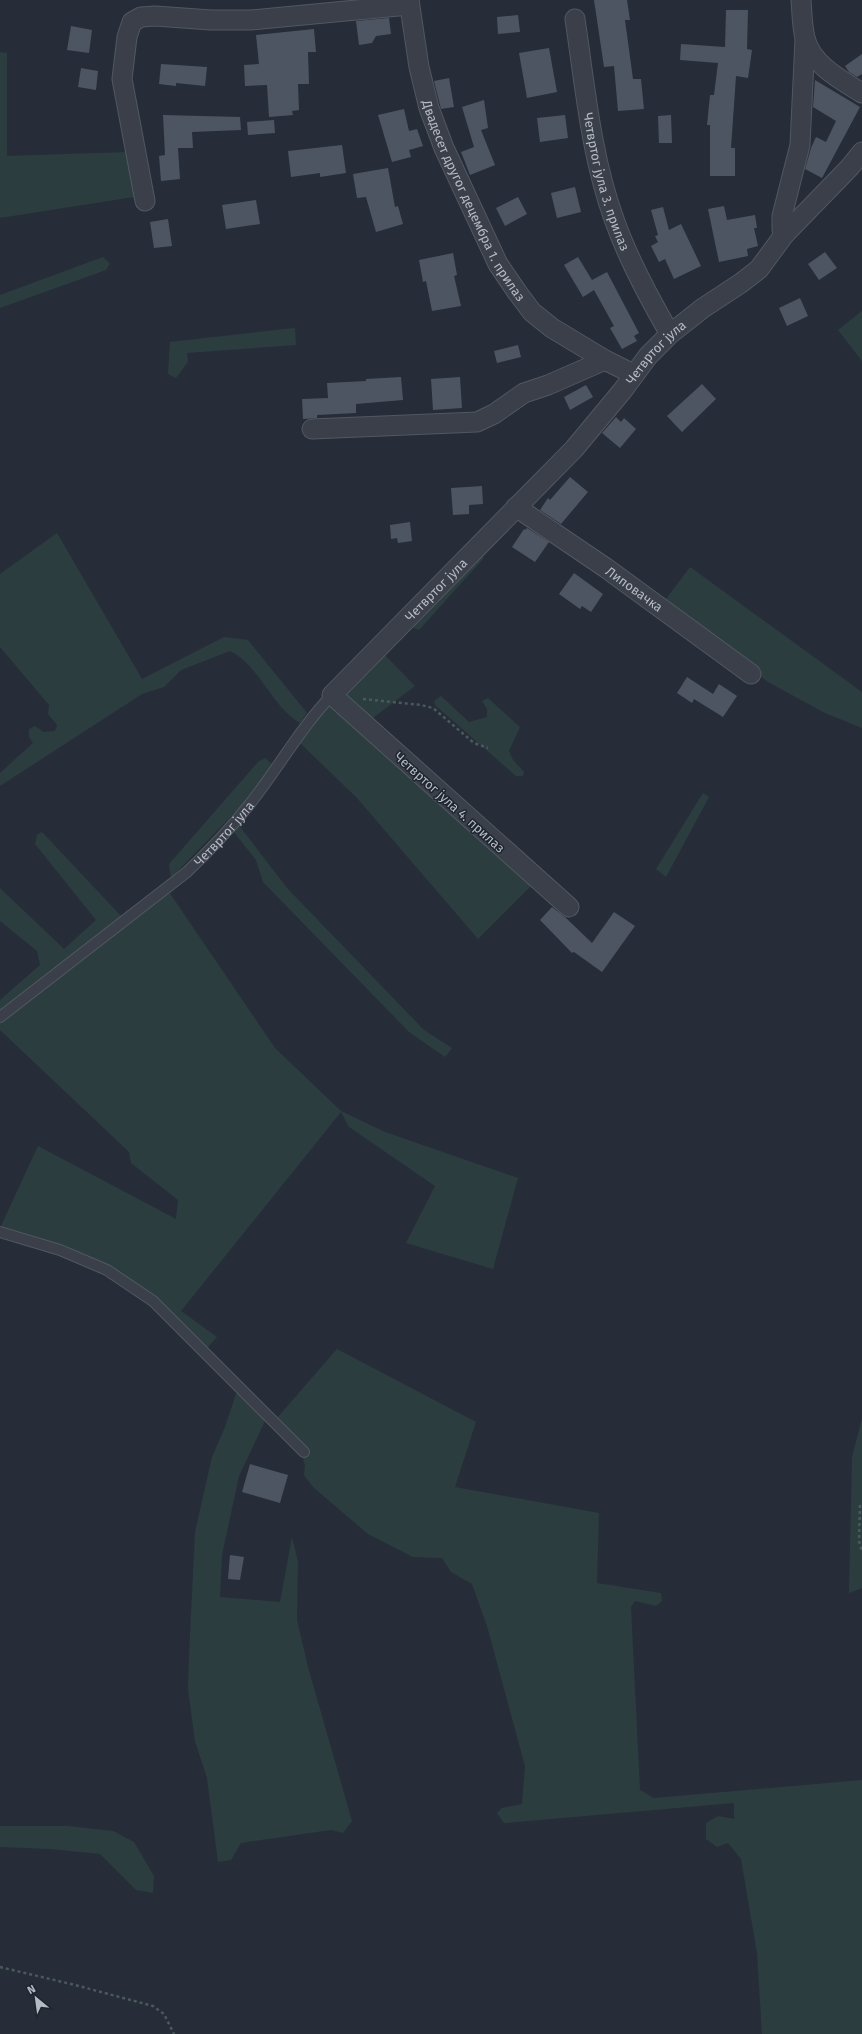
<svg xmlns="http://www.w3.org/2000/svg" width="862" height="2034" font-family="'Fira Sans',sans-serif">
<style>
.green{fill:#2c3d3f}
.building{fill:#4d5563}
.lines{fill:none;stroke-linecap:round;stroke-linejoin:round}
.service-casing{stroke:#525862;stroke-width:12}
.minor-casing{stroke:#525862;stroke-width:21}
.path{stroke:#4a595c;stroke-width:2.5;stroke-dasharray:3 3;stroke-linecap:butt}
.service{stroke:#3a3f4a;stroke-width:10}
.minor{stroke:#3a3f4a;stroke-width:19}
.labels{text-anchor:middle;stroke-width:3;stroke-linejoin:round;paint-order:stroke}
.street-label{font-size:13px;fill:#b5bbc5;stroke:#1f252f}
</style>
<rect width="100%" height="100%" fill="#262d39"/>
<path class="green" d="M 0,52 L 7,53 L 7,156 L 128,152 L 134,197 L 0,218 Z
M 103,257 L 110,264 L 106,270 L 0,308 L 0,295 Z
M 862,311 L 862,361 L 838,330 Z
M 295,328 L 296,345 L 187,353 L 188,362 L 176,378 L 168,374 L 170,342 Z
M 57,533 L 142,679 L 224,637 L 248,640 L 307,713 L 300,723 C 271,706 260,666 230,651 L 181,670 L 164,687 L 142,694 L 0,786 L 0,773 L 33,743 L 29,737 L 29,729 L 35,726 L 43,732 L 55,731 L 57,725 L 48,714 L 49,705 L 0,647 L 0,574 Z
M 477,552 L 484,558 L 419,630 L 409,626 Z
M 690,567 L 862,692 L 862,728 L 825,713 L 768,682 L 663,603 Z
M 382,652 L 415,686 L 369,721 L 339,695 Z
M 441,696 L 469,722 L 487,717 L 487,709 L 482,701 L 488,698 L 520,727 L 509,751 L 513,760 L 524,772 L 523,776 L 516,776 L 436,706 L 434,701 Z
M 330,703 L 534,883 L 478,939 L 357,798 L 299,742 L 317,716 Z
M 265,758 L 272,764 L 250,797 L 171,878 L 169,864 L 258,762 Z
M 703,793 L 709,797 L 666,877 L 656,869 Z
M 238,824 L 287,888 L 424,1030 L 452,1048 L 445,1057 L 409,1032 L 263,882 L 256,860 L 233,831 Z
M 42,832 L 121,916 L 0,1013 L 0,1000 L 40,965 L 37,951 L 0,921 L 0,888 L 64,949 L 96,920 L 35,844 L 37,835 Z
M 169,892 L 275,1048 L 341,1111 L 385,1132 L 518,1178 L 493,1269 L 406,1243 L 435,1186 L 349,1127 L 341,1112 L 181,1311 L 217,1337 L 207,1348 L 111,1267 L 64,1245 L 1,1226 L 38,1146 L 176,1219 L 178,1200 L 131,1163 L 129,1152 L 0,1030 L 0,1023 Z
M 337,1349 L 476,1422 L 455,1487 L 599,1513 L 597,1583 L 661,1593 L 662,1601 L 656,1606 L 635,1601 L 631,1607 L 640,1790 L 654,1798 L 862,1780 L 862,2034 L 762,2034 L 757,1953 L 741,1859 L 728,1843 L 717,1847 L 706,1839 L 706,1823 L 718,1816 L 734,1819 L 734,1803 L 504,1823 L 497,1813 L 502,1808 L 522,1804 L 525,1766 L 487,1626 L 472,1584 L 451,1572 L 442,1558 L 413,1557 L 368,1534 L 313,1487 L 304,1475 L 305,1466 L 303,1458 L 309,1450 L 277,1418 Z
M 237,1391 L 265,1421 L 239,1476 L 222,1555 L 220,1597 L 280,1602 L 292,1537 L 298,1562 L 297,1620 L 308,1667 L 352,1821 L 343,1833 L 331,1830 L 241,1843 L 231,1860 L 218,1862 L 207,1778 L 195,1741 L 188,1689 L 189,1656 L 195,1532 L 212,1457 L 225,1427 Z
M 862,1419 L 862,1588 L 849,1593 L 852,1457 Z
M 0,1826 L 68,1826 L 113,1831 L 134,1842 L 154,1876 L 153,1893 L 136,1890 L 100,1854 L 50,1849 L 0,1847 Z"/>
<path class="building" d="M 594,0 L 627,0 L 630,20 L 625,20 L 633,79 L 641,79 L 644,109 L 618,111 L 614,66 L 604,67 Z
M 726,10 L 748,10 L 747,49 L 752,50 L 748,78 L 736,76 L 731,148 L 735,148 L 735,176 L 710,176 L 710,125 L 707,125 L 710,95 L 714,95 L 718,63 L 680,60 L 681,44 L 725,47 Z
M 518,15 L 520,32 L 498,34 L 497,17 Z
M 389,18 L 391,34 L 376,36 L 372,43 L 359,45 L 356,21 Z
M 71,26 L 92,30 L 89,53 L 67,50 Z
M 314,29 L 316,52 L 308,52 L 309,84 L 298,84 L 299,110 L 292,111 L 293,115 L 269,117 L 267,85 L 245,86 L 244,65 L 259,64 L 256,35 Z
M 549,48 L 557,92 L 527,98 L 519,53 Z
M 862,54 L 862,74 L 857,77 L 849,72 L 845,66 Z
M 161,64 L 207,67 L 205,86 L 176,83 L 176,86 L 159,84 Z
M 81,68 L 98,71 L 96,90 L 78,87 Z
M 449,78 L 454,107 L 441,109 L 434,81 Z
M 815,80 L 860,107 L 822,178 L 805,169 L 811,148 L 816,137 L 826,142 L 836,121 L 813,107 Z
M 484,100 L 488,128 L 481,130 L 495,165 L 470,175 L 461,152 L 474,147 L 462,107 Z
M 404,109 L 409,131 L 417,129 L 423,146 L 409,150 L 411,157 L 392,162 L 378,115 Z
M 163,115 L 240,117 L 241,130 L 192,132 L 193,148 L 178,148 L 180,179 L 161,181 L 159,156 L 165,155 Z
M 565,115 L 568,138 L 540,142 L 537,118 Z
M 671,115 L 672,143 L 659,143 L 658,116 Z
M 274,120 L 275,133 L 248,135 L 247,122 Z
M 342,145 L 346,173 L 320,177 L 320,173 L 291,177 L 288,151 Z
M 388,168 L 395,207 L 398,206 L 403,224 L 376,232 L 366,197 L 357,198 L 353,174 Z
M 575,187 L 581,212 L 557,218 L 551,193 Z
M 518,197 L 527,214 L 505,226 L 496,208 Z
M 256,200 L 260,224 L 226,229 L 222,205 Z
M 724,206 L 727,220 L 755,215 L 757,228 L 754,228 L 758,246 L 747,249 L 748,256 L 719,262 L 708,209 Z
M 663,207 L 669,230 L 681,224 L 701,266 L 674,279 L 665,259 L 659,262 L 651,246 L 658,242 L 655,236 L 658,235 L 651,210 Z
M 168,219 L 172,246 L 154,248 L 150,222 Z
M 825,252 L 837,268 L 819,280 L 808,264 Z
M 453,253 L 457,275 L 454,276 L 461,306 L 432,311 L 426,281 L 423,282 L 419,260 Z
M 578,257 L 592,280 L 607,272 L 639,333 L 634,336 L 637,341 L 622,349 L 610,328 L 614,326 L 594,290 L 583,297 L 564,265 Z
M 800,298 L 808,316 L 787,326 L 779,308 Z
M 518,345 L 521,357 L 497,363 L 494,351 Z
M 401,377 L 403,400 L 356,404 L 356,413 L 317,415 L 317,418 L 303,419 L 302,399 L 328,398 L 327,383 L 366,381 L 366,379 Z
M 460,377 L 462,408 L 433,410 L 431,379 Z
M 702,384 L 716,399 L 682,432 L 667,416 Z
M 586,385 L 593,397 L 570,410 L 564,397 Z
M 616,417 L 621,422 L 624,418 L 636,429 L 620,448 L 602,433 Z
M 570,477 L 588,492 L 561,524 L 540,510 L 548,498 L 550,500 Z
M 482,486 L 483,504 L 469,505 L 469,514 L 453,515 L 451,488 Z
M 410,522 L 412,541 L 398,543 L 397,538 L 391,539 L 390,525 Z
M 527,528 L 549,542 L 535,562 L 512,547 L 524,529 L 525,530 Z
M 574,573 L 603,594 L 591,612 L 582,606 L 580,609 L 559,594 Z
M 687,677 L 713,694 L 719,684 L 737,696 L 723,717 L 694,699 L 692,703 L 677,693 Z
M 552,907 L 566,918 L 592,943 L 614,912 L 635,926 L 602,972 L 574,952 L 572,953 L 540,920 Z
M 250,1464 L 288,1475 L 280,1503 L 242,1492 Z
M 230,1555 L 244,1557 L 240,1580 L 228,1579 Z"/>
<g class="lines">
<defs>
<g id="service">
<path id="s1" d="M 0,1017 L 187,872 C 209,851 230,829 249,805 C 278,769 300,728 332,695"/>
<path d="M 0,1232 L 60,1250 L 107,1270 L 153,1301 L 304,1452"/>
</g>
<g id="minor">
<path id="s2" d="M 409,0 L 419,67 L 429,108 L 444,148 L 498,264 L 517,292 L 532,312 L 552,328 L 605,360 L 633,374"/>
<path d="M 801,0 C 802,12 802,26 805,38 C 811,64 841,80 862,93"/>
<path id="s3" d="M 575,19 C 585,86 591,156 614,219 C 628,259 649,298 670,334"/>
<path d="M 145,201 L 122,79 L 127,37 L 132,22 L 141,17 L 155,16 L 211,20 L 251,20 L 409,5"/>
<path d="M 784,235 L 782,229 L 782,216 L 800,145 L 805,39"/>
<path d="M 312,429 L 477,422 L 494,414 L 524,393 L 548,385 L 605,360"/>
<path id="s4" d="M 516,507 L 606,568 L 751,674"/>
<path id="s5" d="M 569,907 L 332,695 L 574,449 L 623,390 L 648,356 L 670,334 L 703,308 L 741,283 L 759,269 L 784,235 L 850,167 L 862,152"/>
</g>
</defs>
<use href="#service" class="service-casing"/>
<use href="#minor" class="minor-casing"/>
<path class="path" d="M 363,699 L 421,705 L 433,708 L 474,743 L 488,748
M 860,1505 L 859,1541 L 862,1552
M 0,1967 L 75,1985 L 153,2006 L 164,2014 L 174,2034"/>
<use href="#service" class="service"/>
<use href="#minor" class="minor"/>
</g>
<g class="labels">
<g class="street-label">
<text dy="5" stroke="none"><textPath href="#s3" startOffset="166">Четвртог јула 3. прилаз</textPath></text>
<text dy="5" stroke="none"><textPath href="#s2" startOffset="213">Двадесет другог децембра 1. прилаз</textPath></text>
<text dy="5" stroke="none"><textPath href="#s5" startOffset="790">Четвртог јула</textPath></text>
<text dy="5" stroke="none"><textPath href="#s4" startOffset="144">Липовачка</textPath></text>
<text dy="5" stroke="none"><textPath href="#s5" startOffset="466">Четвртог јула</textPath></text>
<text transform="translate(450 802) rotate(42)" y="5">Четвртог јула 4. прилаз</text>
<text dy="5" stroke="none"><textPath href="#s1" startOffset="290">Четвртог јула</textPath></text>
</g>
</g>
<g transform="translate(36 1998) rotate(331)" stroke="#1f252f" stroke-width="3" paint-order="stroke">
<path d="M0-3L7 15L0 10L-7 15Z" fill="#b5bbc5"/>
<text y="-6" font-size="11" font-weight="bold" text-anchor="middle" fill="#b5bbc5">N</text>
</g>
</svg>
